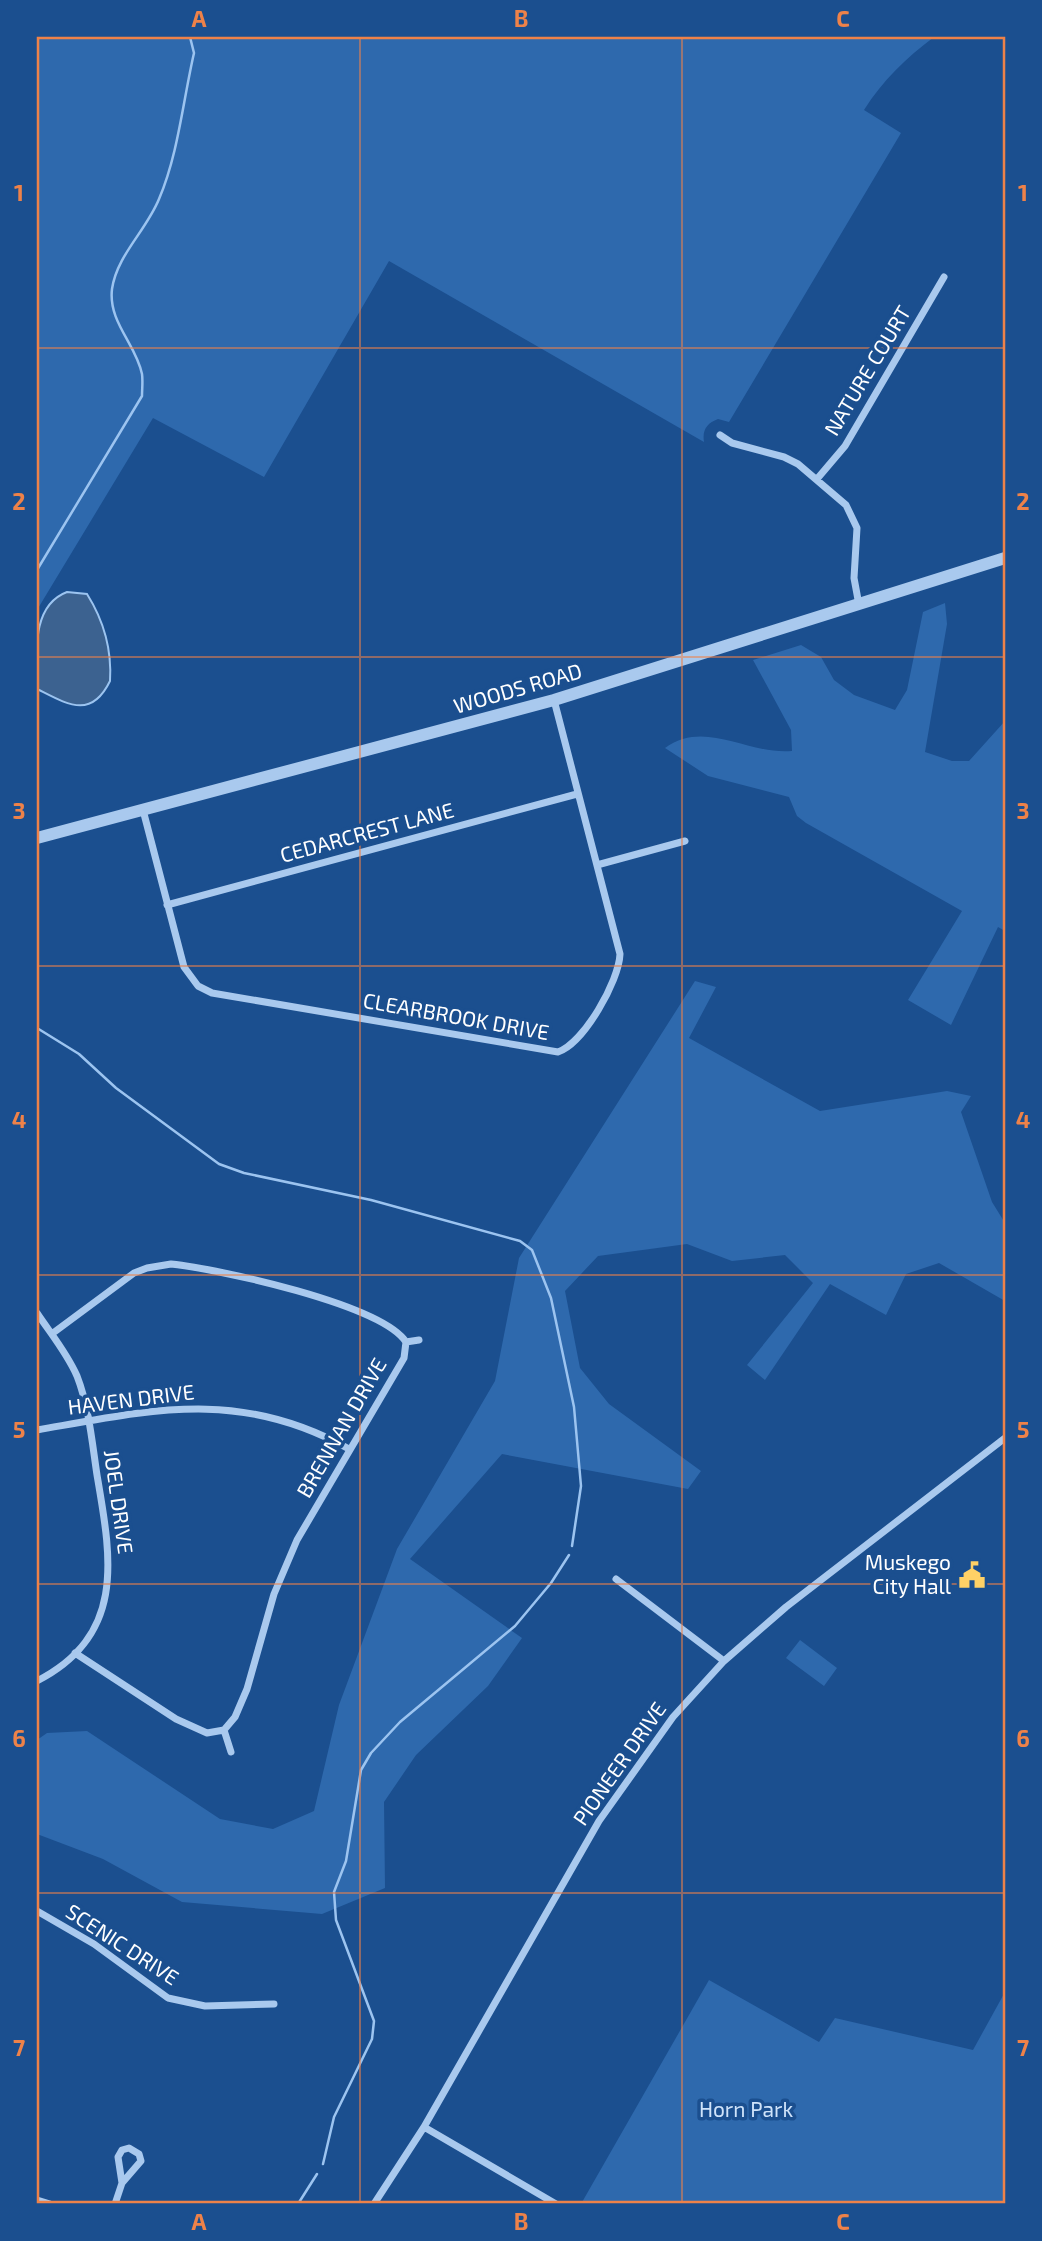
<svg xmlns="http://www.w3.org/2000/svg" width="1042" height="2241" font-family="'Exo 2',sans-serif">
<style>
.green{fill:#2e69ad}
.water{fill:#3c6290;stroke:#9cc4f0;stroke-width:2}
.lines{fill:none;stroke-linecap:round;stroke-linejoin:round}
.stream{stroke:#9cc4f0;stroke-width:2.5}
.minor{stroke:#a9c9ee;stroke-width:7}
.tertiary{stroke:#a9c9ee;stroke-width:12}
.grid{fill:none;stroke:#ee8249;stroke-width:2;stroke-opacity:0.55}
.labels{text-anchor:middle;stroke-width:7;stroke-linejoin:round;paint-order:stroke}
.street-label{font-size:21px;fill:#fff;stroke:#1b4f8f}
.poi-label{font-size:21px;fill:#fff;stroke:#1b4f8f;text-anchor:end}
.park-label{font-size:21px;fill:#cfe3fa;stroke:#1b4f8f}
.neatline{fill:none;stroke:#ee8249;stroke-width:2.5}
.grid-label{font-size:23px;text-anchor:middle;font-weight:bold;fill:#ee8249}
</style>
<rect width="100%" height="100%" fill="#1b4f8f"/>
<path class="green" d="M 37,37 L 934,37 C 906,58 883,80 864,110 L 901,133 L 729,422 L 718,419 C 707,423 702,430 704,442 L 389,261 L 264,477 L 153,418 L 37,610 Z
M 945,603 L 947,624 L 925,752 L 952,761 L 969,761 L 1005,721 L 1005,931 L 998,927 L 951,1025 L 908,1000 L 962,911 L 806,823 L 797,816 L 789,797 L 708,776 L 665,748 C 706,719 746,755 792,751 L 791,730 L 753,660 L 801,645 L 821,657 L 834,680 L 854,695 L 895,710 L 907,690 L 923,612 Z
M 695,981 L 716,987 L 689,1038 L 820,1111 L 947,1091 L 971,1096 L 961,1112 L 992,1202 L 1005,1223 L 1005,1301 L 939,1263 L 906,1274 L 886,1315 L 830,1284 L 765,1380 L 747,1365 L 813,1283 L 785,1255 L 732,1261 L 687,1244 L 598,1256 L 565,1291 L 580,1368 L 609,1404 L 701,1471 L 688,1489 L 502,1454 L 410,1559 L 522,1638 L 488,1686 L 416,1755 L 384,1802 L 385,1888 L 322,1914 L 182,1902 L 103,1859 L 37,1834 L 37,1740 L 47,1733 L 87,1731 L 220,1819 L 273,1829 L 314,1811 L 339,1705 L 397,1549 L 495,1381 L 519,1258 Z
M 800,1640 L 837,1668 L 824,1686 L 786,1658 Z
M 709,1980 L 819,2042 L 835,2018 L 973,2050 L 1005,1992 L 1005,2204 L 581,2204 Z"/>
<path class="water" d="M 67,592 L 87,594 C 104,621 112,649 110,681 C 91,720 67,704 37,689 C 37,656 30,606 67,592 Z"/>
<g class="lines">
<path class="stream" d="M 37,570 L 142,396 C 142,389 143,381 142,374 C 136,344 108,322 112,289 C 117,255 146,231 159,199 C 178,155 183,101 194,53 L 190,37
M 37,1028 L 79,1054 L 116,1088 L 219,1164 L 244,1173 L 371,1200 L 520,1241 L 532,1250 L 551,1298 L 574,1407 L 581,1486 L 572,1546
M 323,2164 L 334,2117 L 372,2039 L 374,2021 L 336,1920 L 334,1892 L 346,1861 L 361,1770 L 371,1753 L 400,1722 L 515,1626 L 551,1583 L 569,1555
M 298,2204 L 317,2174"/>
<path class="minor" d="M 720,435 L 732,443 L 784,457 L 798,464 L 846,505 L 857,528 L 854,578 L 859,605
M 817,479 L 845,446 L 944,277
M 143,810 L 184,967 L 198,986 L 212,993 L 558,1052 C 584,1043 619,981 620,954 L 554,700
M 597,865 L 685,841
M 167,905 L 577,794
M 37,1313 C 51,1334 67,1353 77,1376 C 89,1407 92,1442 97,1475 C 111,1557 127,1635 37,1681
M 53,1333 L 134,1273 L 147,1268 L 171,1264 C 218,1269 381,1304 406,1342 L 404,1358 L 297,1540 L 274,1594 L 247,1689 L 235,1717 L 224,1730 L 207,1733 L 176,1719 L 75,1653
M 406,1342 L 419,1340
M 37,1430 C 152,1410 240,1388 349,1449
M 616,1579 L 724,1661
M 224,1730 L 231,1752
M 37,1911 L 94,1944 L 168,1998 L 205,2006 L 274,2004
M 424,2127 L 556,2204
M 129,2148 L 139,2154 L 141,2161 L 122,2183 L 118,2157 L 122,2150 Z
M 37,2200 L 50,2204
M 115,2204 L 122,2183
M 374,2204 L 424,2127 L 599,1821 L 673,1717 L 724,1661 L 786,1607 L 1005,1438"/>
<path class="tertiary" d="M 37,838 L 554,700 L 1005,558"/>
</g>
<path class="grid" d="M 360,37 L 360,2204M 682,37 L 682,2204M 37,348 L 1005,348M 37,657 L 1005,657M 37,966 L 1005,966M 37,1275 L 1005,1275M 37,1584 L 1005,1584M 37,1893 L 1005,1893"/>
<defs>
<symbol id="civic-bare" viewBox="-9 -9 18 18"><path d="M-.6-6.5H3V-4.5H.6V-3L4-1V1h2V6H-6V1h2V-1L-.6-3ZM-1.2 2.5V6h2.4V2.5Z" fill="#ffd166" stroke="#1b4f8f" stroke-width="2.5" paint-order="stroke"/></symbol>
</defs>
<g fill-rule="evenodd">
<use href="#civic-bare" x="953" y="1556" width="38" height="38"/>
</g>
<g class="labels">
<g class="street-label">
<text transform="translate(868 371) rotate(-59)" y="7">NATURE COURT</text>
<text transform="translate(518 689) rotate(-16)" y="7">WOODS ROAD</text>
<text transform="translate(367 833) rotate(-15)" y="7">CEDARCREST LANE</text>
<text transform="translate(456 1017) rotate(10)" y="7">CLEARBROOK DRIVE</text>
<text transform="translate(131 1400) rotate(-7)" y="7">HAVEN DRIVE</text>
<text transform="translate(342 1428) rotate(-60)" y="7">BRENNAN DRIVE</text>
<text transform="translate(118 1502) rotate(82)" y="7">JOEL DRIVE</text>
<text transform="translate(620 1764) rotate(-55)" y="7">PIONEER DRIVE</text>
<text transform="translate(122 1945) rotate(33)" y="7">SCENIC DRIVE</text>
</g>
<g class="poi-label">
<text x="951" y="1570">Muskego<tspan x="951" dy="24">City Hall</tspan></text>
</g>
<g class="park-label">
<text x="746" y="2117">Horn Park</text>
</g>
</g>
<rect width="1042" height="2241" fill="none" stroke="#1b4f8f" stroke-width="77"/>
<rect x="38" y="38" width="966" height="2164" class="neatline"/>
<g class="grid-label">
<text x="199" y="27">A</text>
<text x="521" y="27">B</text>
<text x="843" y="27">C</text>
<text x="19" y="201">1</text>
<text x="1023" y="201">1</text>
<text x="19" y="510">2</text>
<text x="1023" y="510">2</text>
<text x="19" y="819">3</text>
<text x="1023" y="819">3</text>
<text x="19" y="1128">4</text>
<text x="1023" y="1128">4</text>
<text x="19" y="1438">5</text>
<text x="1023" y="1438">5</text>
<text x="19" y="1747">6</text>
<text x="1023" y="1747">6</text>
<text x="19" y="2056">7</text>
<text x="1023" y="2056">7</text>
<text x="199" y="2230">A</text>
<text x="521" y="2230">B</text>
<text x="843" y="2230">C</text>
</g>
</svg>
